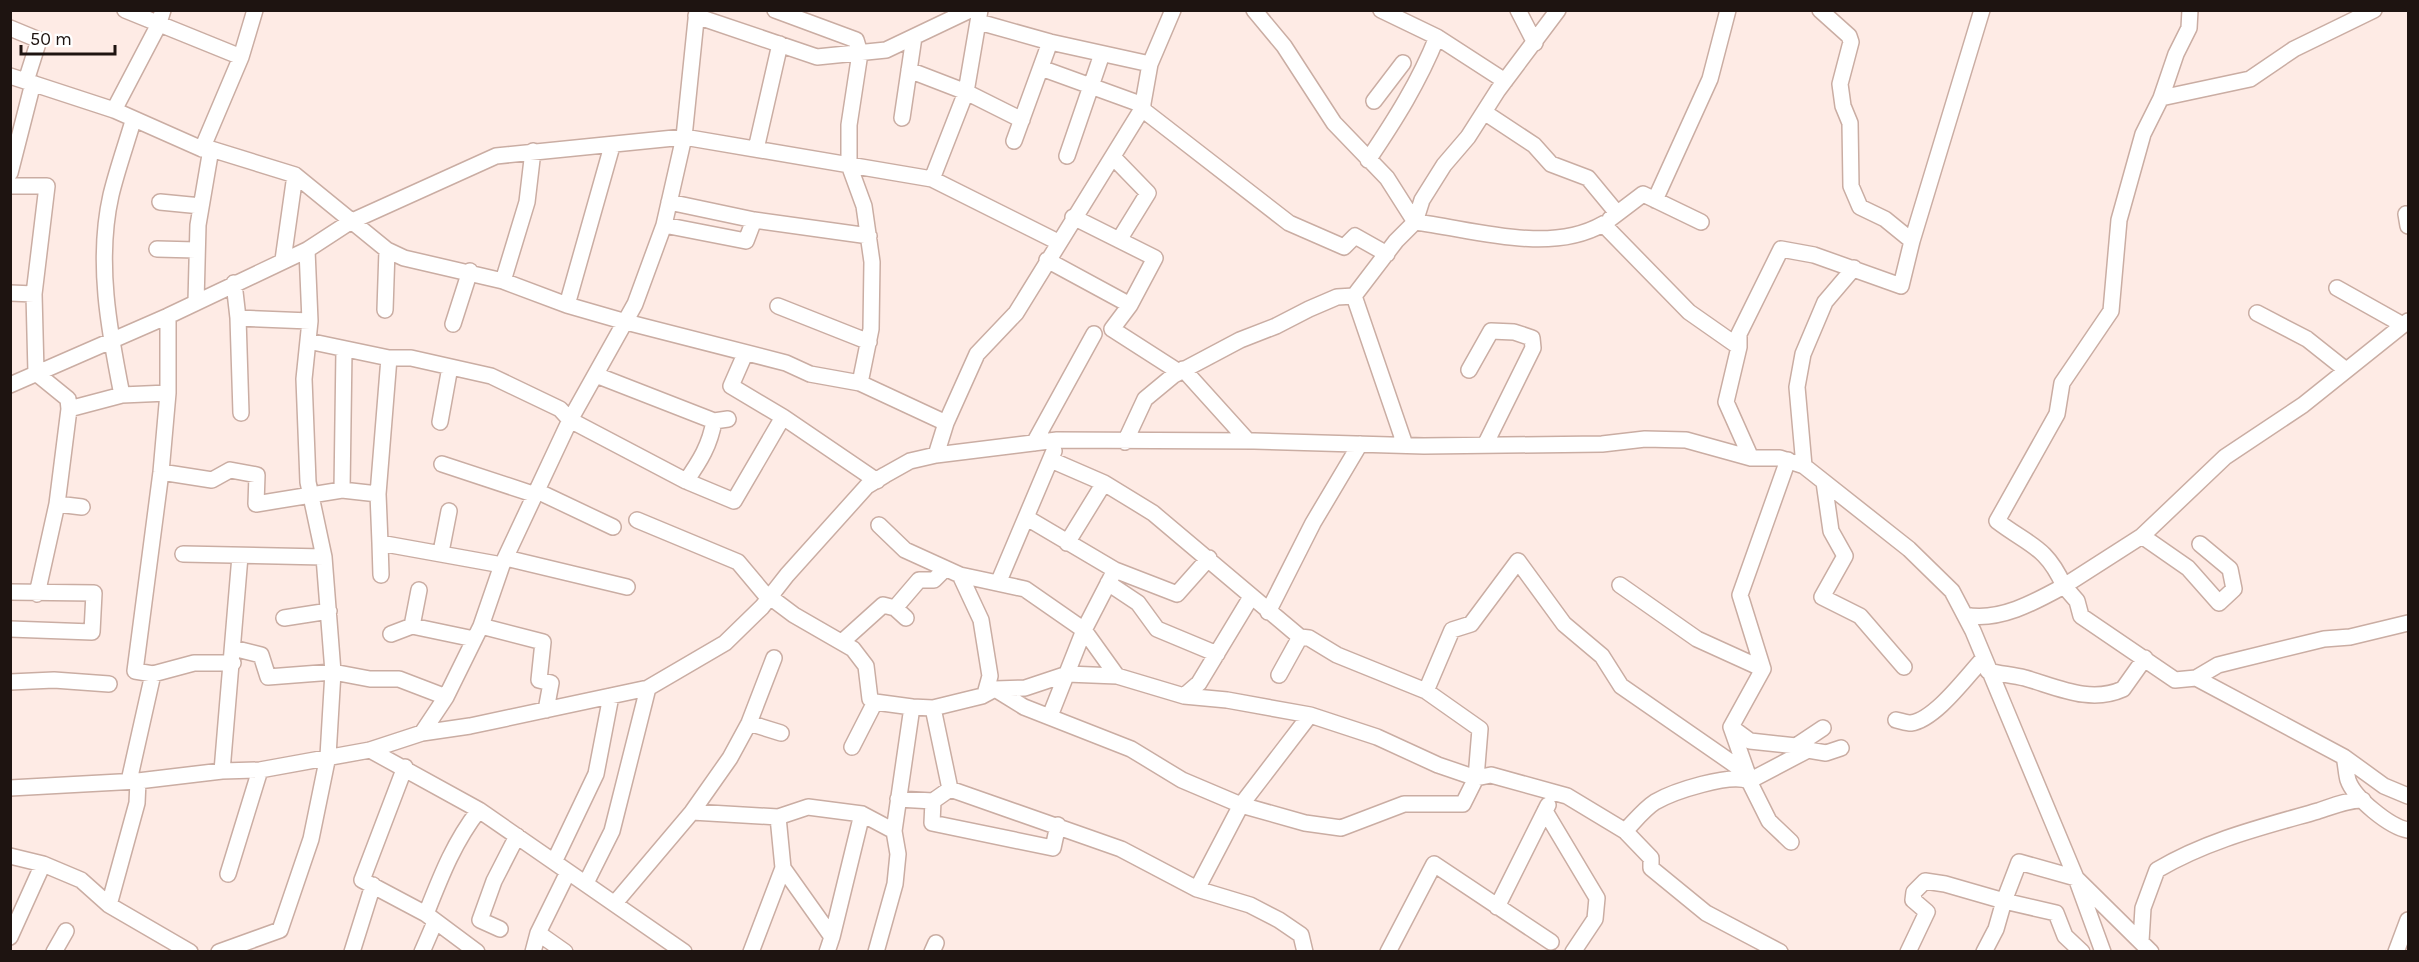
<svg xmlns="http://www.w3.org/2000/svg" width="2419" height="962" font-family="Karla,sans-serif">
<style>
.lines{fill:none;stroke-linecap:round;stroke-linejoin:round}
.minor-casing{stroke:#caada3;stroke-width:18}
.minor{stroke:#fff;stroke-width:15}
</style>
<rect width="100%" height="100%" fill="#feebe5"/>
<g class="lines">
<defs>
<path id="minor" d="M 125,10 L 241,57
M 255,10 L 241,57 L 202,149 L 211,149 L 295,175 L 387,250 L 404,258 L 503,281 L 567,305 L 626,322 L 786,363 L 810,374 L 860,383 L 946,423
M 775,10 L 856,40 L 860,53 L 849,125 L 849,165 L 864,206 L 872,262 L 871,329 L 860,383
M 1254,10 L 1284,46 L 1334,123 L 1387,178 L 1415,222 C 1473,229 1549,255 1603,224 L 1689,312 L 1739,347 L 1726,402 L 1751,458
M 1381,10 L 1437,37 L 1505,81
M 1518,10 L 1535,43
M 1820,10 L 1849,36 L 1851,42 L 1840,84 L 1843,106 L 1850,123 L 1851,186 L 1860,207 L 1885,219 L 1912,241
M 2374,10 L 2294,49 L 2250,79 L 2161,98 L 2143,134 L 2119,220 L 2111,311 L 2062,383 L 2057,414 L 1997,521 C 2030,546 2046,546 2064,586 L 2142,536 L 2225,457 L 2303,405 L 2408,321
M 696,16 L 817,57 L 886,50 L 970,10
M 979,22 L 1050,42 L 1150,64
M 10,28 L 39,40 L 26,81
M 1041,68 L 1143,105
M 909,70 L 966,92 L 1022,120
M 10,76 L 114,110 L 202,149
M 2161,98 L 2176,54 L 2189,28 L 2190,10
M 1374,101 L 1403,63
M 1142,109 L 1289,223 L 1344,247 L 1355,236 L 1387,254
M 114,110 L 158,26 L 163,10
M 1484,112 L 1534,145 L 1551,164 L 1588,178 L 1617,213
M 902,118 L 914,37
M 1014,141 L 1050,42
M 756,149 L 780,44
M 1067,156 L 1102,54
M 1114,158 L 1148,193 L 1119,240
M 1368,160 C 1395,120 1419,82 1437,37
M 10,173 L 33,83
M 932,179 L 966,92 L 980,10
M 10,186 L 47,186 L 34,294 L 36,373 L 68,399 L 69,409 L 122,395 L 168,393
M 1655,200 L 1710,79 L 1728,10
M 160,202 L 201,206
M 669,202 L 754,220 L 869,236
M 2406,214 L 2408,226
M 1073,217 L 1155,258 L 1130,305 L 1112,329 L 1179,372
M 1610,219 L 1643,194 L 1701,222
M 664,225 L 746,241 L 754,220
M 157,249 L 196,250
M 283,260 L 295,175
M 1047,260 L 1130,305
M 503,281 L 527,202 L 533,151
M 234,283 L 238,318 L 310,321
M 2337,288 L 2403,325
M 10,293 L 34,294
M 1354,296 L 1405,445
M 196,302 L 198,225 L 211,149
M 567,305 L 612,146
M 778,306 L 869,342
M 385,310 L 387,250
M 2257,313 L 2307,339 L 2346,370
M 168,316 L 168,393 L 161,472 L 135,671 L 153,674 L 194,663 L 233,663
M 238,318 L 241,413
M 453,324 L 470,271
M 308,341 L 389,358 L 411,358 L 491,376 L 560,409 L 570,420 L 686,481 L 734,501 L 783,417
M 1739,347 L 1739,334 L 1781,249 L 1814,255 L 1901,286 L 1912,241 L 1982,10
M 344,350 L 342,490 L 378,494
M 745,354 L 731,386 L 783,417 L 877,481
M 389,358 L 378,494 L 380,543 L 502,565
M 1183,369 L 1248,441
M 1469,370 L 1491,331 L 1514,332 L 1532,338 L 1533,348 L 1485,445
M 596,375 L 714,421 L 728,419
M 10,385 L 168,316 L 307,250 L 350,222 L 496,156 L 684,137 L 932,179 L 1058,242
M 122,395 C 109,330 96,261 111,195 C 117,170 126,145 133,121
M 69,409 L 57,504 L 82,507
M 440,422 L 450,367
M 1125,442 L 1145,399 L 1174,375 L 1240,340 L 1276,326 L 1309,309 L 1337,297 L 1354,296 L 1396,241 L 1415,222 L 1422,200 L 1444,165 L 1468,137 L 1498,90 L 1558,10
M 1034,443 L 1094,334
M 936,455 L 946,423 L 977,354 L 1016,313 L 1142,109 L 1150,64 L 1173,10
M 1051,460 L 1104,483 L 1153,513 L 1300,637 L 1309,638 L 1337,655 L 1426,691 L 1480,729 L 1476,778 L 1491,775 L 1567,796 L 1625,831 L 1651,858 L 1651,868 L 1706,913 L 1780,952
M 1788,460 L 1740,595 L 1763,669 L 1731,727 L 1750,741 L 1796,746 L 1823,728
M 442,464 L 536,495
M 1804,466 L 1797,387 L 1803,354 L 1825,302 L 1854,268
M 161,472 L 212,480 L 230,470 L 257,475 L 256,504 L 342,490
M 686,481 C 700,461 710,445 714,421
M 1824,482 L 1831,531 L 1845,556 L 1822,597 L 1860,616 L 1904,667
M 537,491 L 613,527
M 1027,518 L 1115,570 L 1177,594 L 1209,558
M 637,520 L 738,562 L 769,599
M 879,525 L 905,550 L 960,575 L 1025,589 L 1084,630 L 1117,676 L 1184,696 L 1227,700 L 1310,715 L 1377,737 L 1438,765 L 1476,778 L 1463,804 L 1404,804 L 1341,828 L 1305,823 L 1241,805 L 1182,780 L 1131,749 L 1024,707 L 995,689
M 2142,536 L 2188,568 L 2219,603 L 2234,589 L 2230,569 L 2200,544
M 380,543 L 381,575
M 1067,543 L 1104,483
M 441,552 L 449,511
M 183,554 L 324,557
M 506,558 L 627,587
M 960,575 L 981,620 L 990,676 L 985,694
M 999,581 L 1054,451
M 1108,583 L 1138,603 L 1157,629 L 1217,654
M 1620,585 L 1697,639 L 1763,669
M 10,592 L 94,593 L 92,632 L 10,629
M 37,594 L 57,504
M 770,597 L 794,615 L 853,649 L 866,666 L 870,699 L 875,702 L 912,707 L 894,831 L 898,854 L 895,884 L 876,952
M 895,608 L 919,580 L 934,580 L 945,569
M 1268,612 L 1313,523 L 1360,444
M 1965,615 C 1999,622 2035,602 2064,586 L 2077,601 L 2081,616 L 2175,680 L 2196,678 L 2344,757 L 2384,786 L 2408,796
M 284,618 L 329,611
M 412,626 L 419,590
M 481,626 L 543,642 L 539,680 L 551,683 L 546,710
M 391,634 L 412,626 L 474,639
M 843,641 L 883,605 L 895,608 L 906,618
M 233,648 L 261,655 L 268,677 L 333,672 L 370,679 L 399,679 L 446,697
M 1988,671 C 2000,674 2013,675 2025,678 C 2057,687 2090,704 2123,689 L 2145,658
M 1279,675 L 1300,637
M 2196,678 L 2218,665 L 2238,660 L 2324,639 L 2350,637 L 2408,623
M 10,682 L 54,680 L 109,684
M 1426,691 L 1452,630 L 1471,624 L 1518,561 L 1564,624 L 1602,656 L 1621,686 L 1748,774
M 1184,696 L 1199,683 L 1251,597
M 912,707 L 933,708 L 982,696 L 995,689 L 1025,688 L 1067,674 L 1117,676
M 933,708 L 950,789
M 1050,716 L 1084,630 L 1115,570
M 1896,720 C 1901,721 1907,723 1911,723 C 1935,720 1967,676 1983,659
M 749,723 L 781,733
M 1731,727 L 1748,775
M 422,733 L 446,697 L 481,626 L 502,565 L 570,420 L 635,304 L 664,225 L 684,137 L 697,10
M 852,747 L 875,702
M 370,750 L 479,810 L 684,952
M 2344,757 C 2346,764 2346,773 2348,780 C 2354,798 2390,827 2408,830
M 405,767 L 362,880 L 426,914 C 441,876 454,842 479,810
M 222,771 L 240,556
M 129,781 L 153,674
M 10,788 L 138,781 L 222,771 L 260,770 L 370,750 L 422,733 L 470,726 L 648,688 L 725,643 L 762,607 L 787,575 L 867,486 L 885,475 L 910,461 L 936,455 L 1057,440 L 1254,441 L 1424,446 L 1602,444 L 1645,439 L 1686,440 L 1751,458 L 1780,458 L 1804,466 L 1909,549 L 1952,591 L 1973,631 L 2076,878 L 2103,952
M 898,799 L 933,801 L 950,789 L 1121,849 L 1197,889 L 1250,905 L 1279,920 L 1301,935 L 1305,952
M 933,801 L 932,823 L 1053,848 L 1058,825
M 1545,811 L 1597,898 L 1595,919 L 1573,952
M 692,812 L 778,817 L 808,807 L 862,814 L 894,831
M 1625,831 C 1634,822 1644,809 1655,802 C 1674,791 1730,773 1749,781
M 1791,842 L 1769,821 L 1749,781 L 1808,750 L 1826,753 L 1841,748
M 10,856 L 43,864 L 81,880 L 109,905 L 190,952
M 554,862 L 596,774 L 611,696
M 783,868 L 832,937 L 827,952
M 228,874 L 260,770
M 586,883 L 612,831 L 648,688
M 1197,889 L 1241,805 L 1310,715
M 615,903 L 692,812 L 730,758 L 749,723 L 774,658
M 109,905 L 137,803 L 138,781
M 1497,907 L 1548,805
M 426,914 L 477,952
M 500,929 L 480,920 L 494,881 L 517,836
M 538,933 L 565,952
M 10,937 L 43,864
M 832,937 L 862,814
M 2141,941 L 2143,908 L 2157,870 C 2208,840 2262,827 2318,811 C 2333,806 2347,800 2363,800
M 54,952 L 66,931
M 219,952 L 280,930 L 311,839 L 328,756 L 333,672 L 324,557 L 308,482 L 304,379 L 310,321 L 307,250
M 352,952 L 373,885
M 422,952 L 435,922
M 533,952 L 538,933 L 568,872
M 751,952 L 783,868 L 778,817
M 932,952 L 936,943
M 1388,952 L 1434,864 L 1551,942
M 1908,952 L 1927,912 L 1913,900 L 1914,892 L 1925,881 L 1945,884 L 2004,901 L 2019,862 L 2076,878 L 2151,952
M 1984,952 L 1996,929 L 2004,901 L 2056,913 L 2065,936 L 2082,952
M 2396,952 L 2408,920"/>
</defs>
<use href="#minor" class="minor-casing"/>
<use href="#minor" class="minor"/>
</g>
<rect width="2419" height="962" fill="none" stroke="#1e1411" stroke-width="24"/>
<path d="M21 45v9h94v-9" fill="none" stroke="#1e1411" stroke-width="3"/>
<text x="30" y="45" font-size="18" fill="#1e1411" stroke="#ffffff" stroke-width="4.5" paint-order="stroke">50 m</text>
</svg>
